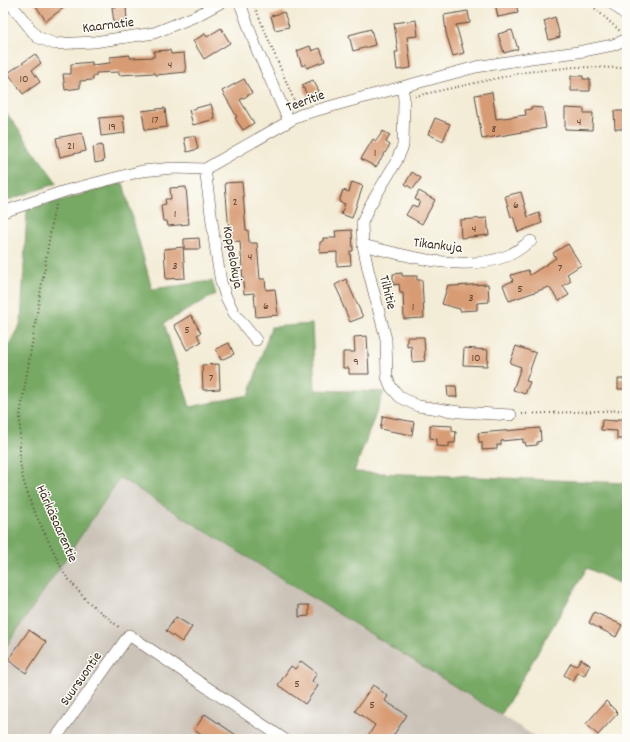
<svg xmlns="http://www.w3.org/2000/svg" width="630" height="742" font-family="Dekko,sans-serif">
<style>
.industrial{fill:#cbc3b8}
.forest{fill:#77a965;stroke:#596a42}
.building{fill:#d89c75}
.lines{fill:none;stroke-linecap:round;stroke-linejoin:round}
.minor-casing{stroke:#57473a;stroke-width:12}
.path{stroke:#57473a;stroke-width:2;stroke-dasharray:1 3;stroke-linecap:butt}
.minor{stroke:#fff;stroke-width:11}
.labels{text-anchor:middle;stroke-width:3;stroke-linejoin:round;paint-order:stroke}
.number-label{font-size:12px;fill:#624634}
.street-label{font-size:14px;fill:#3b2a1e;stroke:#fdfcf7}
</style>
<rect width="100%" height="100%" fill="#fdfcf7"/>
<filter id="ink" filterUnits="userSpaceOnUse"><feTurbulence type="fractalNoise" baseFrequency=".025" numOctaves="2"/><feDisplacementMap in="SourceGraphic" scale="8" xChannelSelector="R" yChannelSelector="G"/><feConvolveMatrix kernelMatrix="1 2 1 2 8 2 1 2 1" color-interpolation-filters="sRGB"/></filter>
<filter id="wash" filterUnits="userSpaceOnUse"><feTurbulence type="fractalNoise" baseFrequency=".012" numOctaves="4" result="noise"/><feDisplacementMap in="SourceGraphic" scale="16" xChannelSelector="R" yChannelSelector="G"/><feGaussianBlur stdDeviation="0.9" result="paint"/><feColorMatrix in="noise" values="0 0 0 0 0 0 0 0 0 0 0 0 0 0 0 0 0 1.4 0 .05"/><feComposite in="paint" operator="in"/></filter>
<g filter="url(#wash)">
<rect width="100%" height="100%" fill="#f3ecd6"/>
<path class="industrial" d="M 119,478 L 539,739 L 3,739 L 3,651 Z"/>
<path class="forest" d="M 3,108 L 57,183 L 3,202 Z
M 123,183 L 152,289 L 212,281 L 216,294 L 164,323 L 190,407 L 249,395 L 271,327 L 312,324 L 315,390 L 384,392 L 354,472 L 627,483 L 627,587 L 587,568 L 501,715 L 120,478 L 3,651 L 3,354 L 21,323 L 27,210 Z"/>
<g id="blocks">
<path class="building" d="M 34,3 L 70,3 L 46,21 Z
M 495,3 L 516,3 L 518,13 L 498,17 Z
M 126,6 L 127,22 L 114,23 L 112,7 Z
M 468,11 L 470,23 L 456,25 L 464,53 L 453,56 L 446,33 L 444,15 Z
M 284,12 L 289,27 L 275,30 L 271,16 Z
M 555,17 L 560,37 L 549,40 L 544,21 Z
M 416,20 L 418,36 L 407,37 L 411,68 L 397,70 L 395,52 L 398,52 L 394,23 Z
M 221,28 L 230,43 L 204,59 L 193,41 L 205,34 L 207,37 Z
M 371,29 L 375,45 L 353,51 L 349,35 Z
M 512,30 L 518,49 L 504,53 L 498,34 Z
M 310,46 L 312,51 L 320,48 L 325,61 L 307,68 L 306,64 L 302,66 L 297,51 Z
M 170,50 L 171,54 L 184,53 L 186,72 L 156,75 L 155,73 L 119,75 L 119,72 L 96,73 L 96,76 L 93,76 L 93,80 L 80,81 L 80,88 L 65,90 L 63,74 L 71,74 L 71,64 L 92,62 L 92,65 L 110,63 L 110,57 L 130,55 L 130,58 L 154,57 L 154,51 Z
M 35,54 L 41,63 L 32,70 L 40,82 L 23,94 L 8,73 Z
M 571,76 L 583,76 L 583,79 L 590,79 L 590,91 L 571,91 Z
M 244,79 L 252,93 L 240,100 L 254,123 L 243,130 L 235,118 L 237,117 L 222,91 Z
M 313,80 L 319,91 L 308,97 L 302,85 Z
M 492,92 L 496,119 L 526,115 L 525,110 L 531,109 L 531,107 L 543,108 L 546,128 L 482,139 L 475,95 Z
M 211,104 L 215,119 L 193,125 L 189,110 Z
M 165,108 L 167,127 L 145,130 L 142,111 Z
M 565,108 L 584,109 L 584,113 L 593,113 L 592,130 L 565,129 Z
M 614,111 L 627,111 L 627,129 L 615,129 Z
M 123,116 L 125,133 L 101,136 L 99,118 Z
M 435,118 L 450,124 L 443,141 L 428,134 Z
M 383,131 L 390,135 L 386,142 L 390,145 L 376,167 L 361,159 L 373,139 L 376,141 Z
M 82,133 L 86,151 L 60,157 L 56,138 Z
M 195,136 L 198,149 L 187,152 L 184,138 Z
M 102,145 L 104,161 L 95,163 L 93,147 Z
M 412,172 L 421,178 L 413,189 L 405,184 Z
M 242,182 L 246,230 L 248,230 L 249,243 L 257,243 L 260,279 L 265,279 L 266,290 L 275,289 L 278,315 L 256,317 L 254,293 L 244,294 L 240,241 L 228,242 L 227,231 L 229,231 L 225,183 Z
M 352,182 L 363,186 L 352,218 L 341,214 L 345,204 L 339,202 L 343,190 L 349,192 Z
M 186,187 L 189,224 L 168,226 L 167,221 L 163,221 L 161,205 L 166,204 L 165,199 L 171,199 L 170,188 Z
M 419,191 L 435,200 L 422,224 L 406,215 L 412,205 L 417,207 L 420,202 L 415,199 Z
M 521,192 L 528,217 L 539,213 L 542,223 L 518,232 L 513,216 L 511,217 L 505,196 Z
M 487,218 L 489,235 L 461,238 L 460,220 Z
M 352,230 L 353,251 L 350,251 L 351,265 L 337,266 L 337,252 L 320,253 L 320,242 L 323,241 L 323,238 L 336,238 L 335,231 Z
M 199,238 L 200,249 L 184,249 L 184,239 Z
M 568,244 L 581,265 L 567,274 L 571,281 L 563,286 L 569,295 L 559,301 L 549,287 L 509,301 L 503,285 L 513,281 L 511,275 L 528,270 L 530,275 L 556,258 L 553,253 Z
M 183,247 L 185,278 L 166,279 L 164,249 Z
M 402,273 L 402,276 L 417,276 L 417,280 L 422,280 L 424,318 L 404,319 L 403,293 L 400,293 L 399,284 L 393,285 L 393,274 Z
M 346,279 L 363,317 L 350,322 L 341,301 L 342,300 L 335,285 Z
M 488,284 L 489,302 L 477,303 L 477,310 L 460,311 L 460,309 L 442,304 L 448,285 L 453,286 Z
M 191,315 L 201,333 L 197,335 L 201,342 L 187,350 L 174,325 Z
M 367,336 L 369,374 L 349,374 L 349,368 L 343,368 L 343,352 L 355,352 L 354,337 Z
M 407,337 L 424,337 L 425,356 L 424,356 L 425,361 L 412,362 L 411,346 L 407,347 Z
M 229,343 L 234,354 L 221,360 L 216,349 Z
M 516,346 L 536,353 L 526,381 L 530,382 L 525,394 L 513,390 L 521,367 L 510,363 Z
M 464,348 L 488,350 L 487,366 L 463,365 Z
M 219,364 L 220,389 L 203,390 L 202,365 Z
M 618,379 L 627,379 L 627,389 L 618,389 Z
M 447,386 L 456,386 L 457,397 L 448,397 Z
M 383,416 L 414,422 L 412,435 L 380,429 Z
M 617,419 L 627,419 L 627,439 L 617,439 L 617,431 L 601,430 L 602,420 L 617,421 Z
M 430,425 L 452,426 L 452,431 L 456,432 L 455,443 L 449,443 L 449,447 L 436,446 L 437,439 L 430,438 Z
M 540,428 L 541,441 L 537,442 L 537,445 L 526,446 L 525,442 L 523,443 L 523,439 L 501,441 L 501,445 L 497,445 L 497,449 L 482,450 L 482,442 L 479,442 L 478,433 Z
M 299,605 L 309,605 L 309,616 L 299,617 Z
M 594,612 L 622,625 L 616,637 L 589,623 Z
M 176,617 L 192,627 L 182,642 L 166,631 Z
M 29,630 L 46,642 L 26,673 L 8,660 Z
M 581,659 L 590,665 L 584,676 L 578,672 L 573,681 L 564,675 L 571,663 L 576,666 Z
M 301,661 L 317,673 L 312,681 L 318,686 L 305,704 L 278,685 L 291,666 L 295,669 Z
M 373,685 L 388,696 L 385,701 L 407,715 L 391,739 L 366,739 L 375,725 L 355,711 Z
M 606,701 L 618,713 L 598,735 L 586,724 Z
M 205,714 L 242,739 L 207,739 L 194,730 Z"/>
</g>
</g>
<g filter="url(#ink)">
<use href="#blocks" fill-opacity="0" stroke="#57473a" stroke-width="1"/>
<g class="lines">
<defs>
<path id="minor" d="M 10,3 L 37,37 L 55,44 L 94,42 L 154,33 L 196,16 L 220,3
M 240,3 L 257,50 L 289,121
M 612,3 L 627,16
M 402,87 L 404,99 L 403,146 L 396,162 L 369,207 L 362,223 L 363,245 L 368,269 L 386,339 L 387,377 L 391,387 L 400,397 L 418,406 L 460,412 L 511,415
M 205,169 L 216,252 L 221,282 L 226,297 L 234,313 L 256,340
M 3,212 L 65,191 L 142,171 L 173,168 L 205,169 L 300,115 L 350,101 L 476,67 L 531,58 L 578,52 L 613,45 L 627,39
M 363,245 C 407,256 463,273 507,256 C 515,253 523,246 531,241
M 55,739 L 129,635 L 284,739"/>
</defs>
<use href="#minor" class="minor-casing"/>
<path class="path" d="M 253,3 L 296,105
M 589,3 L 620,31
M 415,96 L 526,72 L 575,67 L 627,68
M 56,205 L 54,210 L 20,416 L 20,462 L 23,479 L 32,507 L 65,575 L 86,600 L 120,628
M 522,414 L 627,410"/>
<use href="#minor" class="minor"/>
</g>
</g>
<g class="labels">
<g class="number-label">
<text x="170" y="68">4</text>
<text x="24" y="82">10</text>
<text x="155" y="123">17</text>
<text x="579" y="125">4</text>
<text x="112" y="130">19</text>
<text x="494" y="132">8</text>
<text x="71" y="149">21</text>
<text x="375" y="156">1</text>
<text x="235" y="205">2</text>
<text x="516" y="208">6</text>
<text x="175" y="217">1</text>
<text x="474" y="232">4</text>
<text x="250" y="260">4</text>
<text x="175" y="269">3</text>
<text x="560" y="271">7</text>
<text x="520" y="292">5</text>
<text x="471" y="301">3</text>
<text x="266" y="309">6</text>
<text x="413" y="310">1</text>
<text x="187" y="333">5</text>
<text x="476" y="361">10</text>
<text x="356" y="365">9</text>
<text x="211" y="381">7</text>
<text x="297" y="687">5</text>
<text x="372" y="708">5</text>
</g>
<g class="street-label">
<text transform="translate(108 24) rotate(-7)" y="5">Kaarnatie</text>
<text transform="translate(305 100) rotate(-20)" y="5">Teeritie</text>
<text transform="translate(438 244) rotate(7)" y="5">Tikankuja</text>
<text transform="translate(234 257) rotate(80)" y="5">Koppelokuja</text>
<text transform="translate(389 292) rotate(76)" y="5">Tilhitie</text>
<text transform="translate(58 523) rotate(66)" y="5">Härkäsaarentie</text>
<text transform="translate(80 678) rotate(-55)" y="5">Suursuontie</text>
</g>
</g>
<rect width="630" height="742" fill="none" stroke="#fdfcf7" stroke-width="16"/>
</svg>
